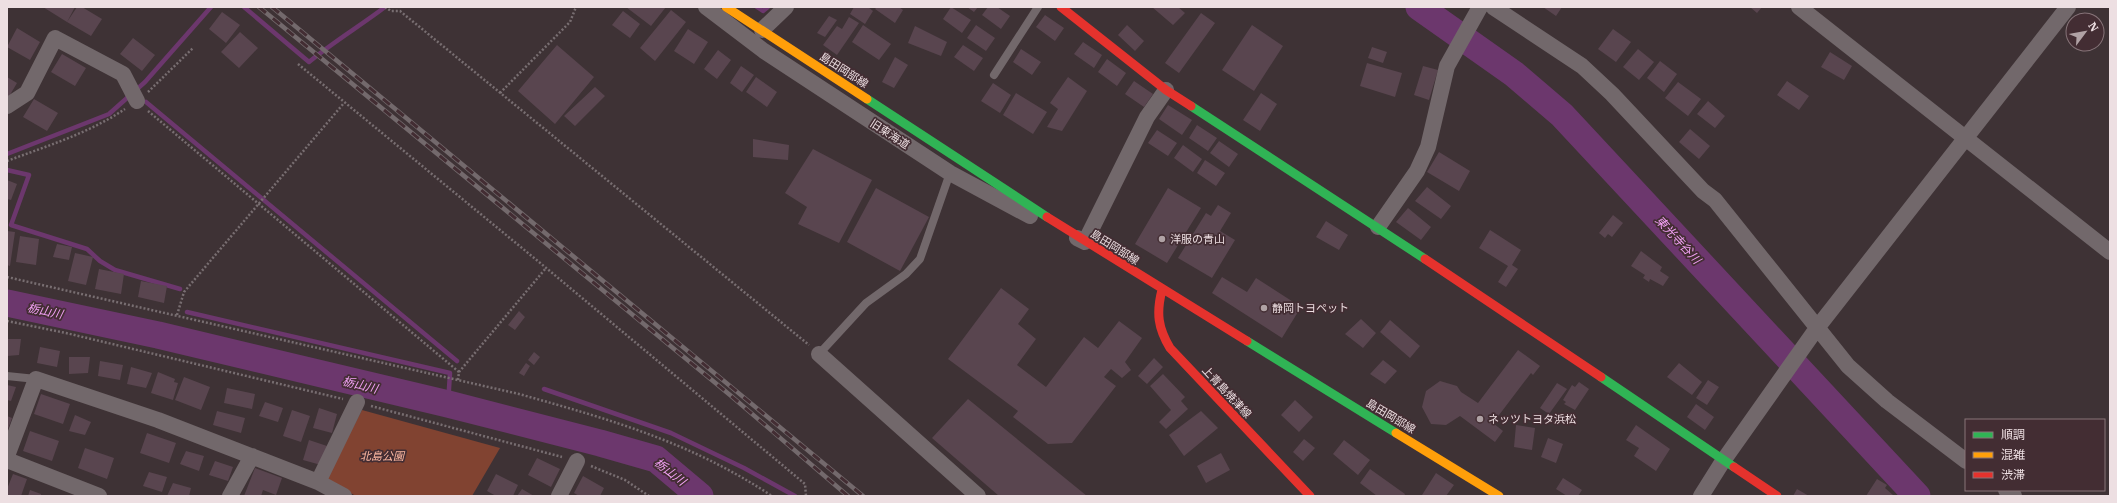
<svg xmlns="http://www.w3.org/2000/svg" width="2117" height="503" font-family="'IBM Plex Serif','Noto Sans JP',serif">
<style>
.green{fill:#814331}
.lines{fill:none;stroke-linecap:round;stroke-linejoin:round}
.stream{stroke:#6c376d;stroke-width:4.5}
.river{stroke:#6c376d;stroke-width:27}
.building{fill:#59454f}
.path{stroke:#786e71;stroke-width:2.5;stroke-dasharray:2 2;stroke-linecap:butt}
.lane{stroke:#72686b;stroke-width:8}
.street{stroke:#72686b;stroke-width:16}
.fast{stroke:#30b455;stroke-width:9}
.slow{stroke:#ff9f0a;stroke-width:9}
.jam{stroke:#e5322d;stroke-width:9}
.rail-casing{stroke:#73696c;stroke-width:4.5}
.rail{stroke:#432d33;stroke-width:3;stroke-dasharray:9;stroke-linecap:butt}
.poi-dot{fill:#b0a2a5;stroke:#432d33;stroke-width:1.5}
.labels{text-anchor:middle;stroke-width:3.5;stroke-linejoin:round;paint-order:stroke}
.street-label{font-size:11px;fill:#eddfe2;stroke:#432d33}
.poi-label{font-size:11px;fill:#eddfe2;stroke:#432d33;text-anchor:start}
.park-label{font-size:11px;font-style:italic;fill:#fdb8a1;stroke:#432d33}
.water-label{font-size:12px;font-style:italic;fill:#f2a1f5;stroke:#432d33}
</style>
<rect width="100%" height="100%" fill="#3e3235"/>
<path class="green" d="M 362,410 L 500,448 L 472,496 L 356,496 L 326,480 Z"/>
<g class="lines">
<path class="stream" d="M 244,7 L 309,62 C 333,42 360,26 385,7
M 757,7 L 763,11 L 768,7
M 146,102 L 457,361
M 7,154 L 109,114 L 145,82 L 211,7
M 7,170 L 29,175 L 11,225 L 87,249 L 100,261 L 115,270 L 180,289
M 187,312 L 450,373 L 448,404
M 544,389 L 671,433 L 744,468 L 795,496"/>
<path class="river" d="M 1419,7 L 1514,74 L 1562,115 L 1917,496
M 7,303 L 158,335 L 448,404 L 600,443 L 656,459 L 700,496"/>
</g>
<path class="building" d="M 43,7 L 75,7 L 67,22 Z
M 77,7 L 82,7 L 102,19 L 91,36 L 67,22 Z
M 626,7 L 666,7 L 651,26 Z
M 854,7 L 868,7 L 873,11 L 865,24 L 850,14 Z
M 877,7 L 899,7 L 903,10 L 895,23 L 875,9 Z
M 951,7 L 971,20 L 962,33 L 943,19 Z
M 967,7 L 978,7 L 974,12 Z
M 988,7 L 997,7 L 1010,16 L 1001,29 L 982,15 Z
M 1152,7 L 1178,7 L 1185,13 L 1173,25 Z
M 1543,7 L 1562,7 L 1556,16 Z
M 1750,7 L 1762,7 L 1757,13 Z
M 671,10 L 686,22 L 655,61 L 640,48 Z
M 623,11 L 640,24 L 630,38 L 612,25 Z
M 222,12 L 240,25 L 226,43 L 209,29 Z
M 1201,13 L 1215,23 L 1179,73 L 1165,63 Z
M 1045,15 L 1064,28 L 1055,41 L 1036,27 Z
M 829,16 L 837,20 L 825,37 L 817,33 Z
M 849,17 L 859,23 L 837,55 L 823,45 L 837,26 L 842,29 Z
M 863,25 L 891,44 L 879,60 L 852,42 Z
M 976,25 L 995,38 L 986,51 L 967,38 Z
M 1127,25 L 1144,41 L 1135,51 L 1118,35 Z
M 1252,25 L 1283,46 L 1254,91 L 1222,70 Z
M 915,26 L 947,42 L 941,56 L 908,43 Z
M 17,28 L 40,42 L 30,60 L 7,47 Z
M 688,29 L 708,42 L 694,64 L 674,51 Z
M 1613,29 L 1631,42 L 1616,62 L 1598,49 Z
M 240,32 L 258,48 L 239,68 L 221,52 Z
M 133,38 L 155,55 L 142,71 L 120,54 Z
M 1083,42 L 1102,55 L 1094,68 L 1074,54 Z
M 557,45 L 594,77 L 555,124 L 518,91 Z
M 963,45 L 983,58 L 974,71 L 954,57 Z
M 1372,47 L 1387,52 L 1383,63 L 1368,58 Z
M 1021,49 L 1041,62 L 1032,75 L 1013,62 Z
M 1638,49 L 1654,62 L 1639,80 L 1623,67 Z
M 718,50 L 731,60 L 717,79 L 704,69 Z
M 1830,52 L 1852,66 L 1844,80 L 1821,67 Z
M 62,54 L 86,68 L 75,86 L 51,72 Z
M 895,57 L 908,65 L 894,88 L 882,82 Z
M 1107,59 L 1126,73 L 1117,86 L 1098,72 Z
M 1660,61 L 1677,74 L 1664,92 L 1647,78 Z
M 1367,63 L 1402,73 L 1395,97 L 1360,86 Z
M 741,66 L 754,75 L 742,92 L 730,83 Z
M 1423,66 L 1438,70 L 1429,100 L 1414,95 Z
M 7,77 L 17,83 L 7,100 Z
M 756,77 L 777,92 L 767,107 L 746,92 Z
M 1068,77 L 1087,91 L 1062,131 L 1047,127 L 1058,109 L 1050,103 Z
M 1134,81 L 1153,94 L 1144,107 L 1125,94 Z
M 1787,81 L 1809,96 L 1799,110 L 1777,95 Z
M 1678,82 L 1701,99 L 1688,116 L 1665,98 Z
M 993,83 L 1011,95 L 1000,113 L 981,101 Z
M 595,87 L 605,96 L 575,126 L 564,116 Z
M 1016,93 L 1047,112 L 1033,134 L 1003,115 Z
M 1261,93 L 1277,104 L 1260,131 L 1243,120 Z
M 34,99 L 58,113 L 47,131 L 23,117 Z
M 1708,101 L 1725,116 L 1715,128 L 1697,114 Z
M 1168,105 L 1192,120 L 1182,135 L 1159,119 Z
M 1197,125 L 1217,138 L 1208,151 L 1189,138 Z
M 1690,129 L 1710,146 L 1699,159 L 1679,142 Z
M 1157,130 L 1177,143 L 1168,156 L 1148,143 Z
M 753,139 L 789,145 L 788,160 L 753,157 Z
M 1219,141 L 1238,154 L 1229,167 L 1210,153 Z
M 1183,145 L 1202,159 L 1193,172 L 1174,158 Z
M 813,149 L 872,180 L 839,243 L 798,224 L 807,207 L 785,193 Z
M 1439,152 L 1470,171 L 1459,191 L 1427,172 Z
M 1205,160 L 1225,173 L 1216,186 L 1197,173 Z
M 7,180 L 17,184 L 11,200 L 7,199 Z
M 1427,187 L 1451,206 L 1441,219 L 1415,201 Z
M 876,188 L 929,217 L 900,271 L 847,242 Z
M 1168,188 L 1201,208 L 1167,263 L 1135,244 Z
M 1218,205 L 1231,213 L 1220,231 L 1235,240 L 1212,278 L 1178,258 L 1206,213 L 1211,216 Z
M 1408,208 L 1431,227 L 1421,240 L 1396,222 Z
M 1613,215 L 1623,223 L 1612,237 L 1608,234 L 1605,238 L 1599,233 Z
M 1326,221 L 1348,235 L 1339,250 L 1316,237 Z
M 1490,230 L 1521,250 L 1512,265 L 1518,269 L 1506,287 L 1498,282 L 1508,266 L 1479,248 Z
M 7,231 L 15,232 L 10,266 L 7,265 Z
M 20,236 L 39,239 L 36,265 L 16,262 Z
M 57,244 L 72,247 L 69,260 L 53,257 Z
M 1641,251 L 1662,267 L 1660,271 L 1669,277 L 1663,286 L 1650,279 L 1649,282 L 1643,278 L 1645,275 L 1631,266 Z
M 75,253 L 93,257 L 86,285 L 68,281 Z
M 99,269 L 124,274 L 121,294 L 95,289 Z
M 1222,277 L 1247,292 L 1256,278 L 1301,307 L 1282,338 L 1212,293 Z
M 141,281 L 167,286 L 164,303 L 138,297 Z
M 1001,288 L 1029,309 L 1018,324 L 1036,339 L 1017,365 L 1046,387 L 1084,337 L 1098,348 L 1119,321 L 1142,338 L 1125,362 L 1131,370 L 1122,378 L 1111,369 L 1104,377 L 1116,386 L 1072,443 L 1048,444 L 1013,417 L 1018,411 L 948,359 Z
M 519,311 L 525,317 L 515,330 L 508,325 Z
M 1361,319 L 1376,333 L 1363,348 L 1345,334 Z
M 1390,320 L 1420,346 L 1410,358 L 1380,332 Z
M 7,339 L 21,339 L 19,355 L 7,356 Z
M 40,347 L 60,351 L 57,367 L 37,363 Z
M 1518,350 L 1540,366 L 1533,375 L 1531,373 L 1493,423 L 1503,431 L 1495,442 L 1460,416 L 1446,425 L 1431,424 L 1422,407 L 1426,391 L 1440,381 L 1457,386 L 1461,392 L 1478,403 Z
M 534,352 L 540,357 L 534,365 L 528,360 Z
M 69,357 L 90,357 L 88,373 L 69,374 Z
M 1154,358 L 1163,367 L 1147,384 L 1138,376 Z
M 1383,360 L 1397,371 L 1385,384 L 1370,374 Z
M 100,361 L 123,365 L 120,380 L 98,376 Z
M 526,363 L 530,366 L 524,376 L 519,373 Z
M 1679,363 L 1702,382 L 1692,395 L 1667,377 Z
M 131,367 L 152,373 L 146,388 L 127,384 Z
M 158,372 L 175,379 L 174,382 L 178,383 L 173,400 L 151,393 Z
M 1163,374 L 1185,397 L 1181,401 L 1188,409 L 1166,429 L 1159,422 L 1171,410 L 1150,386 Z
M 184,377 L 210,387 L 201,410 L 175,400 Z
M 1708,380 L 1719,387 L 1707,405 L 1696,398 Z
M 1579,382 L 1589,389 L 1575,410 L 1564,404 L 1566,402 L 1563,400 L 1572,385 L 1575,387 Z
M 1557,383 L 1567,389 L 1549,414 L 1540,408 Z
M 7,385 L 16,387 L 11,401 L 7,400 Z
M 227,388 L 255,394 L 252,409 L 224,403 Z
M 41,394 L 70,404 L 63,424 L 34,414 Z
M 968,399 L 1087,496 L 999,496 L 932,438 Z
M 1295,400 L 1313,417 L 1299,432 L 1281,415 Z
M 265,402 L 283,408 L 278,422 L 259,416 Z
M 1696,404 L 1714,417 L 1705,430 L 1687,417 Z
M 319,408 L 337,414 L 332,433 L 313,428 Z
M 292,410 L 310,416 L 301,442 L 283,436 Z
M 217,411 L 245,418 L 241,433 L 213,425 Z
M 1201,411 L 1218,428 L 1184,456 L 1169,435 Z
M 75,415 L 91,422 L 85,435 L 69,431 Z
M 7,416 L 12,418 L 7,432 Z
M 1516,425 L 1535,428 L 1532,450 L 1514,447 Z
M 1636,425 L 1670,449 L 1656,471 L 1634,456 L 1639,448 L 1626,440 Z
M 30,431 L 59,441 L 52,461 L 23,451 Z
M 147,433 L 176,443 L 169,463 L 140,453 Z
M 1548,438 L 1563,444 L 1556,463 L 1541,457 Z
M 1304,439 L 1315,448 L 1303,461 L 1293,452 Z
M 309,440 L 327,446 L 321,465 L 303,460 Z
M 1344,440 L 1370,460 L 1358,475 L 1333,454 Z
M 85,448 L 114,458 L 107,479 L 78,468 Z
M 186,451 L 204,456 L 199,471 L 180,464 Z
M 1221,453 L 1230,470 L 1206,483 L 1197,466 Z
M 537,458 L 560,469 L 551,487 L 528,475 Z
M 215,461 L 233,467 L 228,481 L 209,475 Z
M 255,468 L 282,478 L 276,495 L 263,490 L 261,496 L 244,496 Z
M 1370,469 L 1405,494 L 1404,496 L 1377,496 L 1360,483 Z
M 149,472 L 167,477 L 162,492 L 143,486 Z
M 1436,473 L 1454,485 L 1446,496 L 1424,496 L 1422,495 Z
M 13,474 L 27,479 L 21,496 L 7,496 L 7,489 Z
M 496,474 L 518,485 L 513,496 L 496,496 L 487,491 Z
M 583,476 L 604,488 L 600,496 L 579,496 L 574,493 Z
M 1563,478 L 1582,490 L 1578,496 L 1567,496 L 1556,489 Z
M 1877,479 L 1887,485 L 1885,488 L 1893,495 L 1893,496 L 1866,496 Z
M 173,483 L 191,488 L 189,496 L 167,496 Z
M 522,489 L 534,496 L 517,496 Z
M 1797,489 L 1809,496 L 1793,496 Z
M 30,490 L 41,494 L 41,496 L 28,496 Z"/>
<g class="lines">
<path class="path" d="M 385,7 L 391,11 L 400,11 L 809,345
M 298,64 L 539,262 L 805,484 L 806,496
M 148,92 L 193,48
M 500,93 L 570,22 L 576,7
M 148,111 L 459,372
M 7,161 C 47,146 89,133 125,109
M 7,277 L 519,394 C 612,420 690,442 772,496
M 177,315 L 184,292 L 344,103
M 7,321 L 66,333 L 343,399
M 458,380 L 459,372 L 546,268
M 371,406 L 562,457
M 591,466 L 625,480 L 649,496"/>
<path class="lane" d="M 994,75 L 1038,7
M 819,354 L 866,303 L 906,274 L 920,259 L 950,173
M 7,376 L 36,379"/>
<path class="street" d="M 706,7 L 764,51 L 950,173 L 1030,216
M 1493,7 L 1582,66 L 1612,94 L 1703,191 L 1715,200 L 1848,366 L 1887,401 L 1966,461
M 1799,7 L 2110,252
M 762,30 L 786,7
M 7,106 L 27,93 L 55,38 L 123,74 L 137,101
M 1378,227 L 1417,171 L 1428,147 L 1447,66 L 1480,7
M 1077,238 L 1085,242 L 1147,117 L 1166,90
M 819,354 L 978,496
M 7,456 L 36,379 L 158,420 L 318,482 L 344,496
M 7,460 L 99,496
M 318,482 L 357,402
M 2006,490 L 2014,496
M 230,496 L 252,456
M 559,496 L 577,461
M 1701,496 L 1723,461 L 1817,328 L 2068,7"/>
<path class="fast" d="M 867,99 L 1047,217
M 1191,106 L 1425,259
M 1247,341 L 1396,433
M 1601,377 L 1734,467"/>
<path class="slow" d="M 726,7 L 867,99
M 1396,433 L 1499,496"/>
<path class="jam" d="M 1061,7 L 1166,90 L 1191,106
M 1047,217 L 1247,341
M 1425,259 L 1601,377
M 1162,290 C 1156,313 1158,328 1170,348 L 1310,496
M 1734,467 L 1777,496"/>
<defs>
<path id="rail" d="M 259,7 L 730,395 L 848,496
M 272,7 L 863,496"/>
</defs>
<use href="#rail" class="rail-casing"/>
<use href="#rail" class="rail"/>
</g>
<g class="poi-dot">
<circle cx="1162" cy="239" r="4"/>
<circle cx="1264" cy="308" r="4"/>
<circle cx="1480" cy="419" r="4"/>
</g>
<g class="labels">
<g class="street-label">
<text transform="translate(844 70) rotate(33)" y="4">島田岡部線</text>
<text transform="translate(890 134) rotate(33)" y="4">旧東海道</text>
<text transform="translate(1115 247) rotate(32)" y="4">島田岡部線</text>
<text transform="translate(1227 392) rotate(47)" y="4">上青島焼津線</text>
<text transform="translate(1391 416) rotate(31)" y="4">島田岡部線</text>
</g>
<g class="poi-label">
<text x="1170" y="243">洋服の青山</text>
<text x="1272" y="312">静岡トヨペット</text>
<text x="1488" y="423">ネッツトヨタ浜松</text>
</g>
<g class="park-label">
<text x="382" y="460">北島公園</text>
</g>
<g class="water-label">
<text transform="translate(1678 240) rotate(47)" y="4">東光寺谷川</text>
<text transform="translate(45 311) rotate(12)" y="4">栃山川</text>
<text transform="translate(360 385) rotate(14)" y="4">栃山川</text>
<text transform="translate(670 472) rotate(38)" y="4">栃山川</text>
</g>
</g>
<rect width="2117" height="503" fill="none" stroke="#eddfe2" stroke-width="16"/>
<rect x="1965" y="419" width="140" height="72" fill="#432d33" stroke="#877479"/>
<rect x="1973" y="432" width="20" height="6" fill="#30b455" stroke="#877479"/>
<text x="2001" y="439" font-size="12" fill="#eddfe2">順調</text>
<rect x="1973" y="452" width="20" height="6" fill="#ff9f0a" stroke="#877479"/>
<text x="2001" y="459" font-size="12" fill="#eddfe2">混雑</text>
<rect x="1973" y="472" width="20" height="6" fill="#e5322d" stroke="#877479"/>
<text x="2001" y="479" font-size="12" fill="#eddfe2">渋滞</text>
<g transform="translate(2085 32) rotate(58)"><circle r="19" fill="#432d33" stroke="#877479"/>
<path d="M0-3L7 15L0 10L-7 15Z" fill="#b0a2a5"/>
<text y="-6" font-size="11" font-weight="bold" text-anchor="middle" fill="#eddfe2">N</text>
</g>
</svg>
